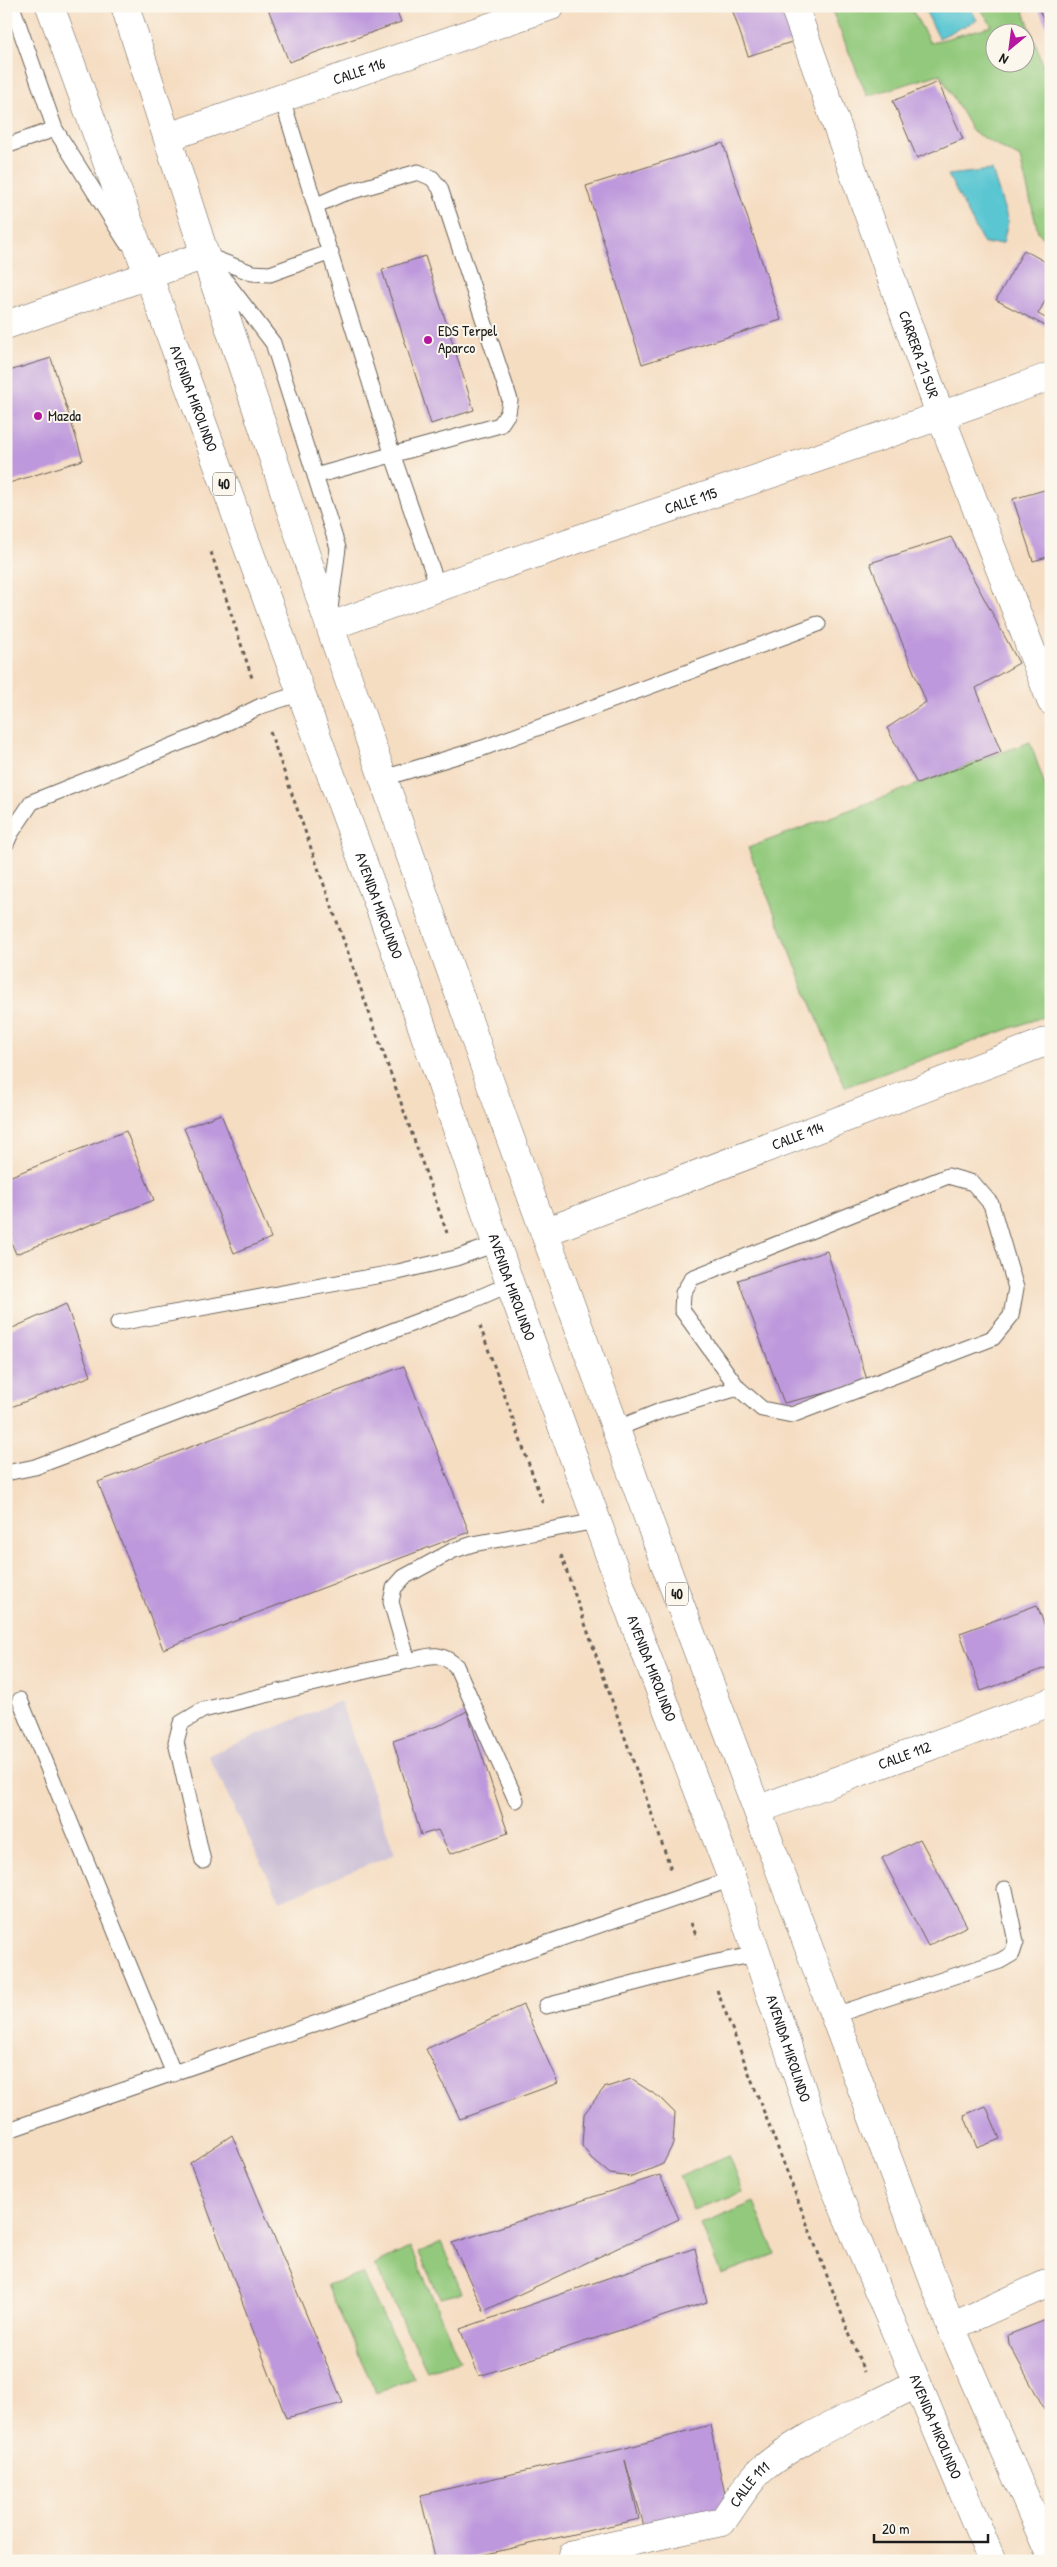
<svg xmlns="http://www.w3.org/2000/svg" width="1057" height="2567" font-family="'Patrick Hand',sans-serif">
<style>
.industrial{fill:#cbbfd5}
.green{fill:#92c97c;stroke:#57724c;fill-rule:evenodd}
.water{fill:#5ac6d2;stroke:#3b7177}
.building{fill:#bd98dc}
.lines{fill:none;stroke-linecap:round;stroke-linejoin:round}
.lane-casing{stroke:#686056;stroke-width:17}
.street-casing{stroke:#686056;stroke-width:29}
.primary-casing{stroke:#686056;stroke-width:29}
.path{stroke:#686056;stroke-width:3;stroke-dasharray:4 4;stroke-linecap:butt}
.lane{stroke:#fff;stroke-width:15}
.street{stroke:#fff;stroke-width:28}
.primary{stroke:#fff;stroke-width:28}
.poi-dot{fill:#b5179e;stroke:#fbf7ec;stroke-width:2}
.labels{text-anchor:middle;stroke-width:4;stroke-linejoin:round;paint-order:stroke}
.shield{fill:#fbf7ec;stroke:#5f5e5a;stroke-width:1}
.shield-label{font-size:14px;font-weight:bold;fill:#1c1c1c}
.street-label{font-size:15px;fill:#1c1c1c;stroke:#fbf7ec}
.poi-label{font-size:15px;fill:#1c1c1c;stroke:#fbf7ec;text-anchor:start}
</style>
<rect width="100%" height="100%" fill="#fbf7ec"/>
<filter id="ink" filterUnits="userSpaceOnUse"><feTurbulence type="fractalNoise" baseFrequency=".02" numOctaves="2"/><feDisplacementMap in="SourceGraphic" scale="10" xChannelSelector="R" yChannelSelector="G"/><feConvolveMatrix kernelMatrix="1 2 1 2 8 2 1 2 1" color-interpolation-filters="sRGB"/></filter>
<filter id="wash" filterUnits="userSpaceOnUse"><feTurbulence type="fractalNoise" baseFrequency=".0096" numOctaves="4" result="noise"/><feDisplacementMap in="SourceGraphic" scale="20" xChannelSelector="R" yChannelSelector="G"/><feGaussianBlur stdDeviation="1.12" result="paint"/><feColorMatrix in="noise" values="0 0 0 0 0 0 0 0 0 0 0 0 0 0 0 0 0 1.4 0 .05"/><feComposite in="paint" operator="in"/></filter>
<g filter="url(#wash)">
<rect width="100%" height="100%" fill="#f5ddc2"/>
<path class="industrial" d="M 340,1701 L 395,1854 L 280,1901 L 208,1755 Z"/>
<path class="green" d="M 830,6 L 910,6 L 930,43 L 992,26 L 979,6 L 1022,6 L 1042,61 L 1051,95 L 1051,246 L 1038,232 L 1020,158 L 973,132 L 940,74 L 867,96 ZM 994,32 L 1024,32 L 1024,62 L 994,62 Z
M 1030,742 L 1051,803 L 1051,1014 L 845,1087 L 748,848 Z
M 729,2155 L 743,2192 L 693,2210 L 679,2176 Z
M 754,2202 L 775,2254 L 721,2274 L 701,2225 Z
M 441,2242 L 462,2293 L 440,2298 L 419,2253 Z
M 411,2247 L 460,2361 L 427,2371 L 375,2265 Z
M 362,2274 L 414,2378 L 376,2393 L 327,2285 Z"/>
<path class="water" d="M 923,6 L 969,6 L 977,20 L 939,38 Z
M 992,170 L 1008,221 L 1003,243 L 984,244 L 948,175 Z"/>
<g id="blocks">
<path class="building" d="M 267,6 L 395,6 L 401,22 L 289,62 Z
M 731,6 L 786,6 L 798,40 L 748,56 Z
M 1037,6 L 1051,6 L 1051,35 Z
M 938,82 L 963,139 L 917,158 L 893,101 Z
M 723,143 L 781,320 L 642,364 L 586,186 Z
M 1024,250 L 1051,265 L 1051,290 L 1038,314 L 1051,321 L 1051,329 L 996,300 Z
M 425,256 L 474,410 L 431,424 L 382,270 Z
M 51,358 L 83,460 L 6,484 L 6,372 Z
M 1051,488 L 1051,556 L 1033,561 L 1013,499 Z
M 951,537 L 1019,663 L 976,688 L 1001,752 L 917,784 L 887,728 L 926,702 L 870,563 Z
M 221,1114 L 271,1238 L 234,1253 L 184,1128 Z
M 126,1131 L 154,1200 L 16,1254 L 6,1230 L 6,1178 Z
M 827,1251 L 868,1383 L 784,1403 L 738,1280 Z
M 66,1304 L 91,1376 L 6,1409 L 6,1331 Z
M 404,1366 L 469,1532 L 163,1649 L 98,1482 Z
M 1037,1605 L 1051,1642 L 1051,1666 L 981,1691 L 960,1633 Z
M 467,1711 L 508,1833 L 450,1854 L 438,1830 L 421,1835 L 393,1741 L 443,1724 Z
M 920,1839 L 967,1926 L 928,1946 L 882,1858 Z
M 523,2005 L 558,2083 L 460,2119 L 426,2049 Z
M 631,2079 L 659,2097 L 675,2113 L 673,2144 L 663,2164 L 632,2177 L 610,2174 L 592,2159 L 582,2146 L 584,2114 L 604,2088 Z
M 986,2106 L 1000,2139 L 977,2148 L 964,2115 Z
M 232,2135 L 343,2403 L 286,2418 L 190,2163 Z
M 660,2175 L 679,2219 L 484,2311 L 452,2243 Z
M 695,2248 L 707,2302 L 479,2376 L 460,2329 Z
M 1051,2318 L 1051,2421 L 1009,2344 L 1008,2335 Z
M 710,2425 L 728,2508 L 644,2526 L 625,2460 L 639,2519 L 456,2561 L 436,2561 L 420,2495 L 622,2449 Z"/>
</g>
</g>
<g filter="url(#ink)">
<use href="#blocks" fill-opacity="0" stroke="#686056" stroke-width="1"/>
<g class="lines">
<defs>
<path id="lane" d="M 12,6 L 55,129 L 126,242
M 282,99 L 393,456 L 438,587
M 6,146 L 55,129
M 205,255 L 252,273 L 270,274 L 331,252
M 218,271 L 273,343 L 338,548 L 330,609
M 315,476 L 500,425 L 508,413 L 510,400 L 440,188 L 432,178 L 418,172 L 342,194 L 317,205
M 384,778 L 483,748 L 818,624
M 6,844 L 11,833 L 32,802 L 214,729 L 261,706 L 301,693
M 118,1323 L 398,1272 L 456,1258 L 496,1244
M 616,1429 L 663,1410 L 738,1388 L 762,1409 L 792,1415 L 993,1338 L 1011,1316 L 1016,1288 L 991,1204 L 973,1183 L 948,1176 L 692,1278 L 683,1293 L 682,1310 L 738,1388
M 6,1473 L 35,1467 L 471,1301 L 510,1284
M 20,1700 L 174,2074
M 516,1800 L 456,1666 C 439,1650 429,1656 408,1661 L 391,1602 L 394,1588 L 404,1577 L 452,1551 L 473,1544 L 597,1521
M 203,1861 L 176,1742 L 181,1723 L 203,1710 L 408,1661
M 546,2006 L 707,1964 L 757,1954
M 835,2015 L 1000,1961 L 1012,1954 L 1016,1942 L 1005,1889
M 6,2131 L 732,1879"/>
<g id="street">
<path id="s1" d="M 794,6 L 941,417 L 1051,701"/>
<path id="s2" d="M 168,137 L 551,6"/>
<path d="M 6,325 L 205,255"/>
<path id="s3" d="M 331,626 C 569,538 812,464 1051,376"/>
<path id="s4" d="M 545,1232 L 1051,1040"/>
<path id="s5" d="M 759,1809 L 1051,1702"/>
<path d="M 951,2327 L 1051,2282"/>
<path id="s6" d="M 573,2554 L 722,2522 C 734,2506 746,2484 761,2470 C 806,2432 865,2412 917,2383"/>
</g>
<g id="primary">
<path id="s7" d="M 50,6 L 406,980 L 510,1284 L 635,1625 L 732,1879 L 833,2183 L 992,2561"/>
<path d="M 125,6 L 205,255 L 328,621 L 491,1085 L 659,1548 L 951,2327 L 1051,2557"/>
</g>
</defs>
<use href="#lane" class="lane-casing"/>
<use href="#street" class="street-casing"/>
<use href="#primary" class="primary-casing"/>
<path class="path" d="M 211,552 L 253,681
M 270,732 L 447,1233
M 480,1326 L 543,1504
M 561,1555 L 672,1872
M 691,1923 L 697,1938
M 717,1990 L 864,2372"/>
<use href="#lane" class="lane"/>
<use href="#street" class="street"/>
<use href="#primary" class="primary"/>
</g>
</g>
<g class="poi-dot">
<circle cx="428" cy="340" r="5"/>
<circle cx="38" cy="416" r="5"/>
</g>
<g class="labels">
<g class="shield">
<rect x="213" y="472.5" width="22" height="23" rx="4"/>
<rect x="666" y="1582.5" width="22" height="23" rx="4"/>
</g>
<g class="shield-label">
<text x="224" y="489">40</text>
<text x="677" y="1599">40</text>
</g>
<g class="street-label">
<text dy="5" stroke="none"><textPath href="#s2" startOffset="202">CALLE 116</textPath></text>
<text dy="5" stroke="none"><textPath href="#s1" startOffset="370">CARRERA 21 SUR</textPath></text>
<text dy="5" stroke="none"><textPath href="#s7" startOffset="418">AVENIDA MIROLINDO</textPath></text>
<text dy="5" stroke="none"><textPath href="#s3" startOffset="381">CALLE 115</textPath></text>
<text dy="5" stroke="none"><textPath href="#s7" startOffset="958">AVENIDA MIROLINDO</textPath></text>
<text dy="5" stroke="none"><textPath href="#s4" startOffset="270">CALLE 114</textPath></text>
<text dy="5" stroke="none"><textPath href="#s7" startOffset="1362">AVENIDA MIROLINDO</textPath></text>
<text dy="5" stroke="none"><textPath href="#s7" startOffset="1768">AVENIDA MIROLINDO</textPath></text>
<text dy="5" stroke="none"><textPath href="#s5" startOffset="155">CALLE 112</textPath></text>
<text dy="5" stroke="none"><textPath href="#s7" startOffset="2172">AVENIDA MIROLINDO</textPath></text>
<text dy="5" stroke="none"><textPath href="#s7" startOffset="2578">AVENIDA MIROLINDO</textPath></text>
<text dy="5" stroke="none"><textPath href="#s6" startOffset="199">CALLE 111</textPath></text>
</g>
<g class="poi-label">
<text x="438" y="336">EDS Terpel<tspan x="438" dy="17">Aparco</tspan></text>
<text x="48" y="421">Mazda</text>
</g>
</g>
<rect width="1057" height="2567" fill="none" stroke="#fbf7ec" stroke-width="25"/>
<g transform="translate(1010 48) rotate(209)"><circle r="24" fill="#fbf7ec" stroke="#a29f99"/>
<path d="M0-4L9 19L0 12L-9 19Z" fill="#b5179e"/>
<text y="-8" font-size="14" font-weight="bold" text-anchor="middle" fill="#1c1c1c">N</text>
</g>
<path d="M874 2534v8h114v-8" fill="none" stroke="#1c1c1c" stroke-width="2.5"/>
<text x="882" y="2534" font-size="15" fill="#1c1c1c" stroke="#fbf7ec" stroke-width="4" paint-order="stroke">20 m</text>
</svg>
